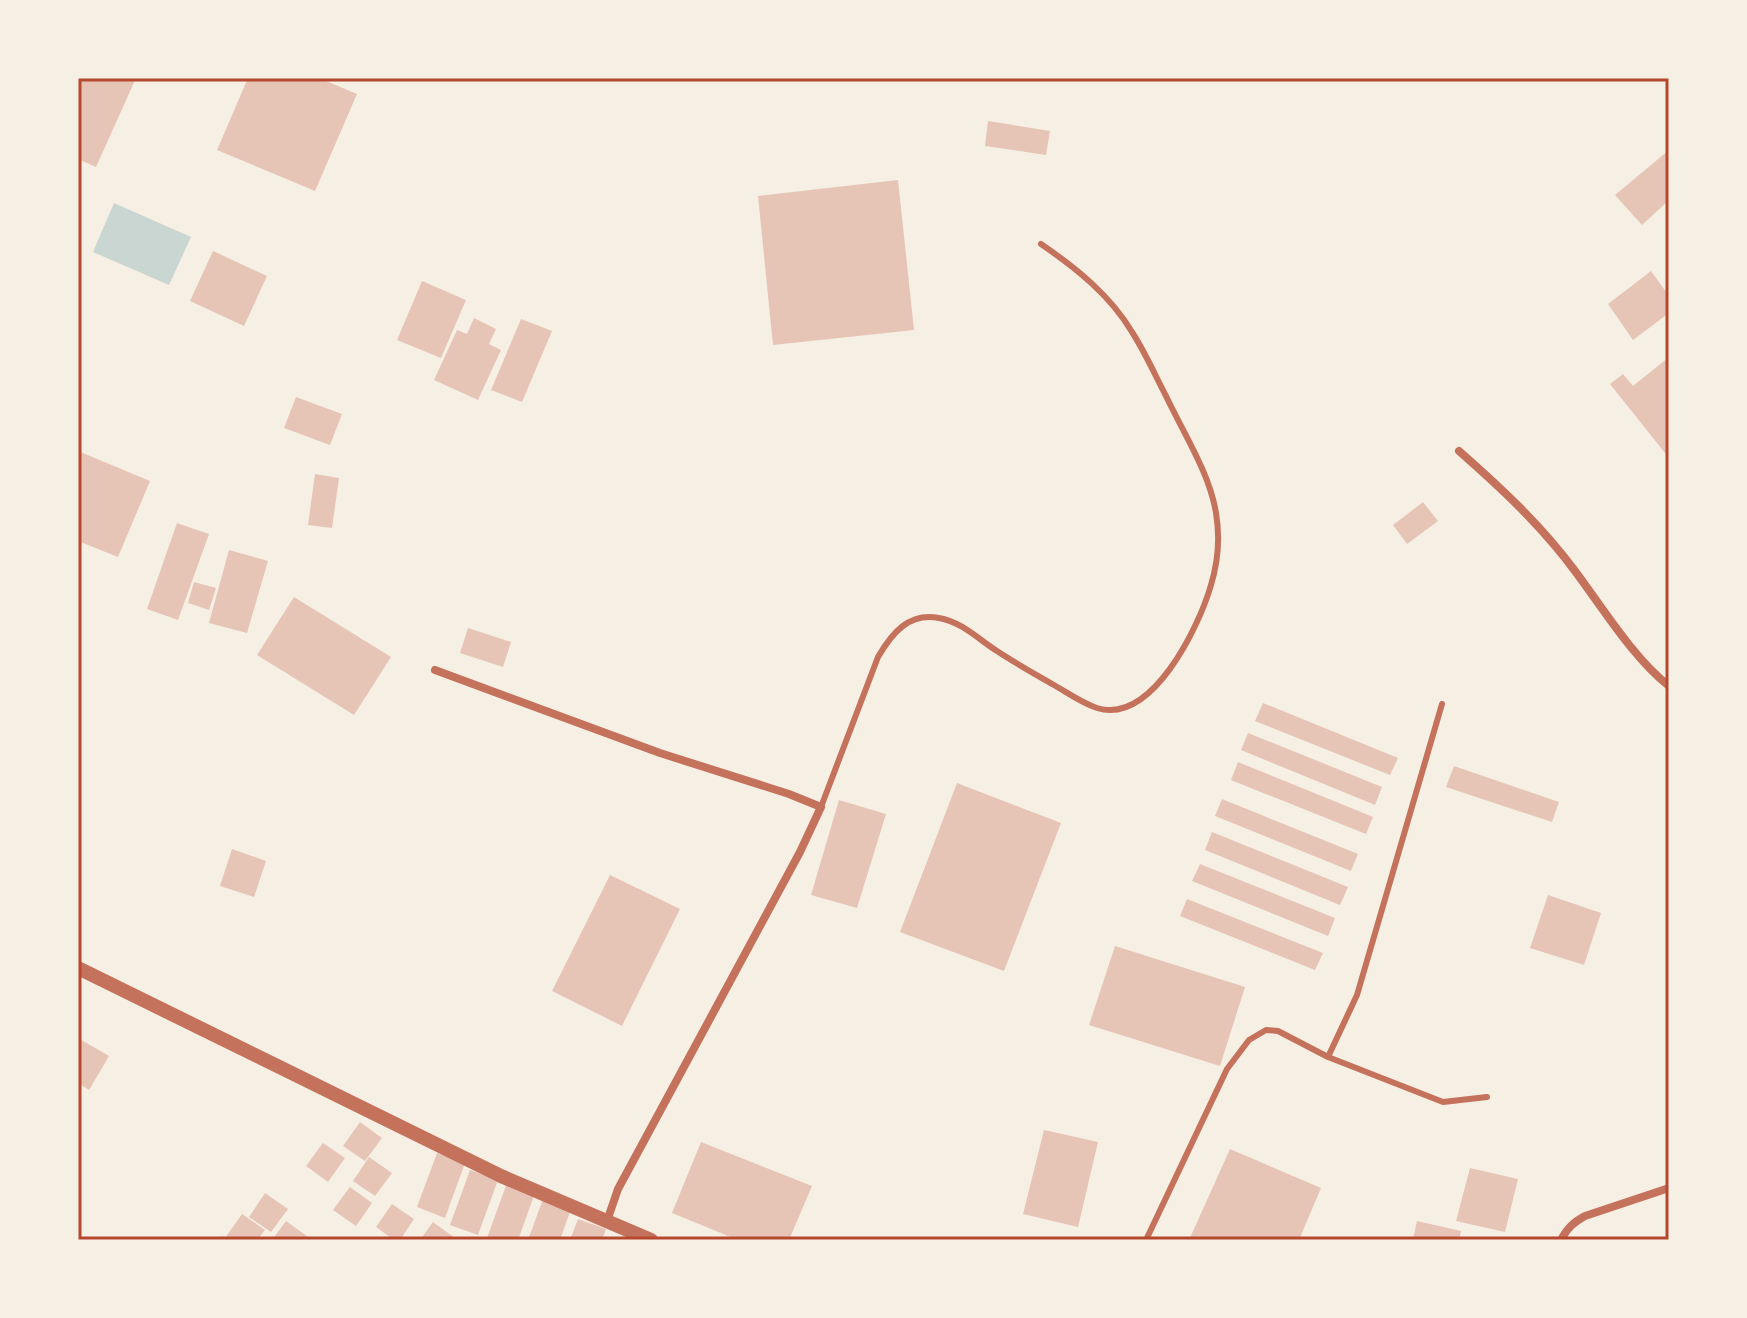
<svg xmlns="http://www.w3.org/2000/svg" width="1747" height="1318" font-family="'Libre Baskerville',serif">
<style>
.water{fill:#c9d6d2}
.building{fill:#e6c5b7}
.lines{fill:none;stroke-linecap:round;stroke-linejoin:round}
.service{stroke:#c5725c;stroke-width:6}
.minor{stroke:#c5725c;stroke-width:8}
.tertiary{stroke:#c5725c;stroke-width:14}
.neatline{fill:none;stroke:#b5482f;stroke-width:3}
</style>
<rect width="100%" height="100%" fill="#f6efe4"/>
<path class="water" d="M 114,203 L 191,237 L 169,285 L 93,252 Z"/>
<path class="building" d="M 78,78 L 136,78 L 96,167 L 78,159 Z
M 248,78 L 319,78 L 357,94 L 315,191 L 217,150 Z
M 988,121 L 1050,131 L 1046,155 L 985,146 Z
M 1669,150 L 1669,200 L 1642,225 L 1615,195 Z
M 898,180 L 914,330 L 773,345 L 758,196 Z
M 213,251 L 267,276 L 244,326 L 190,301 Z
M 1651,271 L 1669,296 L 1669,313 L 1633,340 L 1608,304 Z
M 422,281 L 466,300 L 441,358 L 397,340 Z
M 474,318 L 496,329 L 489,344 L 501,350 L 478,400 L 434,380 L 457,330 L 467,334 Z
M 521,319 L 552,331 L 522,402 L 491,390 Z
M 1669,357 L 1669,458 L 1610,384 L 1623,374 L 1633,386 Z
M 296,397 L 342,414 L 330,445 L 284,428 Z
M 78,451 L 150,481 L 118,557 L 78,541 Z
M 315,474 L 339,478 L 332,528 L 308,525 Z
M 1423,502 L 1438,521 L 1407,544 L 1393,525 Z
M 177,523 L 209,534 L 178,620 L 147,609 Z
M 229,550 L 268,561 L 247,633 L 209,623 Z
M 194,582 L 216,588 L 209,610 L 188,603 Z
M 294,597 L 391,657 L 354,715 L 257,655 Z
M 468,628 L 511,642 L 503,667 L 460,653 Z
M 1263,703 L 1398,758 L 1390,775 L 1255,721 Z
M 1248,733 L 1382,787 L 1375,805 L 1241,750 Z
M 1238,762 L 1373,817 L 1366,834 L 1231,780 Z
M 1454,766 L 1559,802 L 1552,822 L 1446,787 Z
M 957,783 L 1061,823 L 1004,971 L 900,932 Z
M 1222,799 L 1358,854 L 1351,871 L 1215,816 Z
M 839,800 L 886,814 L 857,908 L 811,895 Z
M 1212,832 L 1348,887 L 1340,905 L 1205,850 Z
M 232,849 L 266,861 L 254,897 L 220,886 Z
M 1200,864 L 1335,918 L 1328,936 L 1192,881 Z
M 610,875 L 680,909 L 622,1026 L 552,991 Z
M 1548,895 L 1601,913 L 1584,965 L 1530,948 Z
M 1187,899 L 1323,953 L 1315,970 L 1180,916 Z
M 1115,946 L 1245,987 L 1220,1066 L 1089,1025 Z
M 78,1038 L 109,1056 L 89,1090 L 78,1083 Z
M 360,1122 L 382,1138 L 365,1161 L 343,1146 Z
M 1044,1130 L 1098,1142 L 1078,1227 L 1023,1214 Z
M 701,1142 L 812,1186 L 789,1240 L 738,1240 L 672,1213 Z
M 323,1143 L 345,1158 L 328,1182 L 306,1166 Z
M 1230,1149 L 1321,1188 L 1299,1240 L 1189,1240 Z
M 437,1153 L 465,1163 L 445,1218 L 417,1207 Z
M 369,1157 L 392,1173 L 375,1196 L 353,1181 Z
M 1470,1168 L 1518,1179 L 1505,1232 L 1456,1221 Z
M 470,1170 L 498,1180 L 478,1235 L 450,1225 Z
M 507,1183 L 535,1193 L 518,1240 L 492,1240 L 487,1238 Z
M 350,1187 L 372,1203 L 356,1226 L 333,1210 Z
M 265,1193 L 288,1209 L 271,1232 L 249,1217 Z
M 543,1199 L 571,1209 L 560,1240 L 528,1240 Z
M 392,1204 L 414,1219 L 400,1240 L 394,1240 L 376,1227 Z
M 242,1214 L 265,1230 L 257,1240 L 219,1240 L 222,1236 L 225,1238 Z
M 578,1219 L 606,1229 L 602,1240 L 570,1240 Z
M 286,1221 L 308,1237 L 306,1240 L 272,1240 Z
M 1417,1221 L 1461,1231 L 1459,1240 L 1413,1239 Z
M 433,1222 L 455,1238 L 453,1240 L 420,1240 Z"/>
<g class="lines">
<path class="service" d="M 821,807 L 878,657 C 892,633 909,612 939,618 C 962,622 978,639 997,651 C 1015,663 1035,674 1054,685 C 1068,693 1082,703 1097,708 C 1152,725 1199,627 1211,585 C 1218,562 1220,537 1216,513 C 1210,474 1183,432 1166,396 C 1155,375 1145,352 1132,332 C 1110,295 1076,268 1041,244
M 1328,1057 L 1443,1102 L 1487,1097
M 1146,1240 L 1227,1069 L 1249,1040 L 1266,1030 L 1278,1031 L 1328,1057 L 1357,995 L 1442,704"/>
<path class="minor" d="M 1459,451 C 1501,488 1541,525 1575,571 C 1602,607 1634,659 1669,686
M 435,670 L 660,753 L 789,794 L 821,807 L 800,852 L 618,1189 L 607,1221
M 1561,1240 C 1567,1228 1574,1222 1585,1216 L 1669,1188"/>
<path class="tertiary" d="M 78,968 L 501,1176 L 651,1240"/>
</g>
<rect width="1747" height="1318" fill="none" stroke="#f6efe4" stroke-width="160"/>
<rect x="80" y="80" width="1587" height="1158" class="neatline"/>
</svg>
